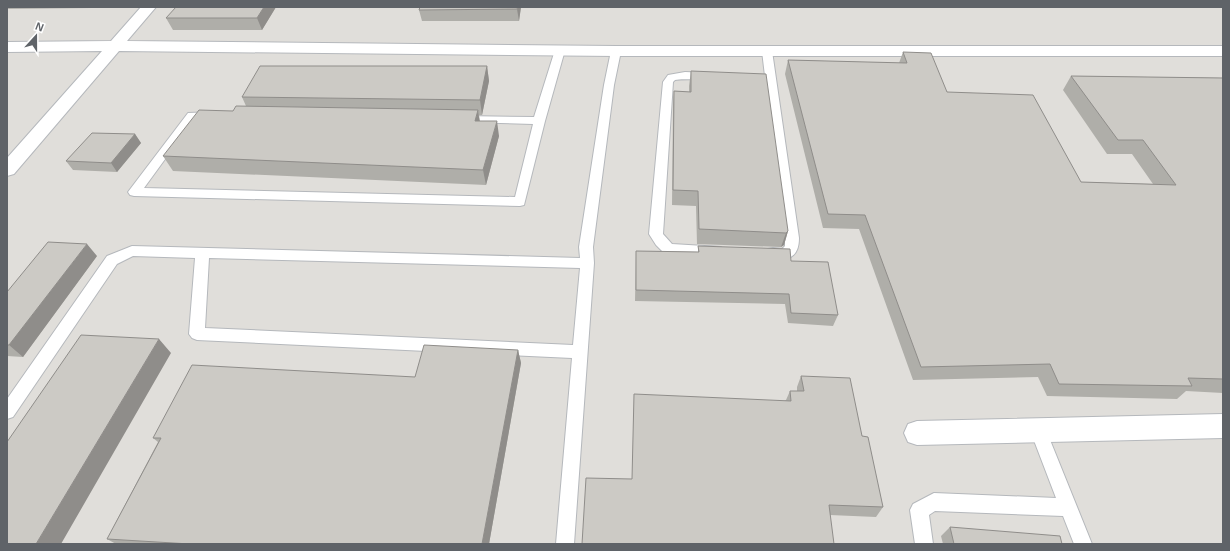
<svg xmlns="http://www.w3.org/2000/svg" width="1230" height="551" font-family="Arial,sans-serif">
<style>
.industrial{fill:#e0deda}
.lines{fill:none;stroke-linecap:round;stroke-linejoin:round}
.lane-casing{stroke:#b5b8bc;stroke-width:2}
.street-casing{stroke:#b5b8bc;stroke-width:2}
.lane{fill:#fff;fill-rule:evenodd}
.street{fill:#fff;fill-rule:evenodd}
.wall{fill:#afaea9}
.shaded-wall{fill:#8f8d8a}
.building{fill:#cccac5;stroke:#8f8d8a}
</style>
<rect width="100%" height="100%" fill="#f1efe8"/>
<path class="industrial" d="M 7,7 L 1223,7 L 1223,544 L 7,544 Z"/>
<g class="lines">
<defs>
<path id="lane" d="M 560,47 L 565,50 L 545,121 L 524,205 L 520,206 L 134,196 L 130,195 L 128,192 L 188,113 L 213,112 L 217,113 L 219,115 L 217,117 L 195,118 L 144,188 L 515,197 L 533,124 L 462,122 L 458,121 L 456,119 L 458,117 L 462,116 L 534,117 L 555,50 Z
M 616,48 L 621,51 L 614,85 L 593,247 L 594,263 L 574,544 L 556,544 L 572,358 L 197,340 L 192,338 L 189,334 L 195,258 L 133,256 L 117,264 L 13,417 L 7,419 L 7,399 L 107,256 L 132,246 L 580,258 L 579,247 L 604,85 L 611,51 ZM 209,258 L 580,268 L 573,345 L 205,328 Z
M 767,48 L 772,51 L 799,238 C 799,259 786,262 768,257 L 766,253 L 768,249 L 773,248 L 782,249 L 785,246 L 785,238 L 766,83 L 747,81 L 742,78 L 747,75 L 765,76 L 762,51 Z
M 685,72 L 709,73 L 714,76 C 709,81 684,78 675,80 L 673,82 L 663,234 L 672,244 L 721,247 L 723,251 L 721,255 L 716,256 L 664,253 L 656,245 L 649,234 L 663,82 L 668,75 Z
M 1038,422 L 1044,425 L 1046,430 L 1092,544 L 1074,544 L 1063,516 L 935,511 L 929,515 L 933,544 L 915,544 L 910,510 L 913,504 L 934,493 L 1056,498 L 1030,430 L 1032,425 Z"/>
<path id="street" d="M 141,7 L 156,7 L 127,41 L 616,46 L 1223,46 L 1223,56 L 616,56 L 119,51 L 14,174 L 7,176 L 7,158 L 102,51 L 7,52 L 7,42 L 111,41 Z
M 1223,414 L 1223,438 L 917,445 L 908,442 L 904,433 L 908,424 L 917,421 Z"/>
</defs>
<use href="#lane" class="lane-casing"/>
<use href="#street" class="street-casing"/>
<use href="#lane" class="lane"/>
<use href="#street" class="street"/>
</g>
<path class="wall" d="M 7,7 L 92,7 L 92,8 L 7,9 Z
M 276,7 L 262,30 L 173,30 L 166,18 Z
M 420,7 L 521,7 L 519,21 L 422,21 L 419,10 Z
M 903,52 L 947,92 L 1081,182 L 1153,184 L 1132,154 L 1107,154 L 1063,90 L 1071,76 L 1223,78 L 1223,393 L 1186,391 L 1177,399 L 1047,396 L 1038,377 L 913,380 L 859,229 L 823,228 L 785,74 L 788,60 L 899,63 Z
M 487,66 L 489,81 L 482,115 L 479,115 L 480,121 L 499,136 L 486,185 L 173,171 L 163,156 L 233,111 L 246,106 L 242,97 Z
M 691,71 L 788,231 L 784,245 L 781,247 L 697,244 L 696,206 L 672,205 L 673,106 L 674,91 L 689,92 L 689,86 Z
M 135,134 L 141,143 L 117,172 L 73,170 L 66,161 Z
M 698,246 L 791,261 L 838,315 L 833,326 L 788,323 L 785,304 L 635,301 L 636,251 L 698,252 Z
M 97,256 L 23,357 L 7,356 L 7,292 Z
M 518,350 L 521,363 L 489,544 L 116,544 L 107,539 L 158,442 L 153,438 L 415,377 Z
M 801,376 L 862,436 L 883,507 L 876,517 L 830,515 L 632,479 L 786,400 L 790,391 L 797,391 L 797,387 Z
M 950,527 L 1062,544 L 943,544 L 941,536 Z"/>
<path class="shaded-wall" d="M 264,7 L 276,7 L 262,30 L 257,18 Z
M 518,7 L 521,7 L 519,21 L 517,9 Z
M 487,66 L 489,81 L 482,115 L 480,100 Z
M 478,110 L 480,125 L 475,121 Z
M 497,121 L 499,136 L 486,185 L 483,170 Z
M 135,134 L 141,143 L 117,172 L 111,163 Z
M 788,231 L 784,245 L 781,247 L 786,233 Z
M 87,244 L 97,256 L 23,357 L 9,345 Z
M 159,339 L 171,353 L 61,544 L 36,544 Z
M 518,350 L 521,363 L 489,544 L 482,544 Z"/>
<path class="building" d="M 176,7 L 264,7 L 257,18 L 166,18 Z
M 420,7 L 518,7 L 517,9 L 419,10 Z
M 903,52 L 931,53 L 947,92 L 1033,95 L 1081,182 L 1176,185 L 1143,140 L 1118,140 L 1071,76 L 1223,78 L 1223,379 L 1188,378 L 1192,386 L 1059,384 L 1050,364 L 921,367 L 865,215 L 828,214 L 788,60 L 907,63 Z
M 260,66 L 487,66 L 480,100 L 242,97 Z
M 691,71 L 766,74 L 788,231 L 786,233 L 699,229 L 698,191 L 673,190 L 674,91 L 691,92 Z
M 236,106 L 478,110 L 475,121 L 497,121 L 483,170 L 163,156 L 199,110 L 233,111 Z
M 92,133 L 135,134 L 111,163 L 66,161 Z
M 48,242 L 87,244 L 9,345 L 7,345 L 7,292 Z
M 698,246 L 790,249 L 791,261 L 828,262 L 838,315 L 791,313 L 789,294 L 636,290 L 636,251 L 699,252 Z
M 81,335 L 159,339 L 36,544 L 7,544 L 7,442 Z
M 424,345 L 518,350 L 482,544 L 190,544 L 107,539 L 161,438 L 153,438 L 192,365 L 415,377 Z
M 801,376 L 850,378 L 862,436 L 868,437 L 883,507 L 829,505 L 834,544 L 582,544 L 586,478 L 632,479 L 634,394 L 791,401 L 790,391 L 804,391 Z
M 950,527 L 1060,536 L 1062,544 L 954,544 Z"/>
<rect width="1230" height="551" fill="none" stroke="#5f6368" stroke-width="16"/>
<g transform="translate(36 36) rotate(21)" stroke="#ffffff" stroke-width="3" paint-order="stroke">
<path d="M0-3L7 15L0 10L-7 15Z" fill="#5f6368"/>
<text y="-6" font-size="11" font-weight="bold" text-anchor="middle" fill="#5f6368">N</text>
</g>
</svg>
